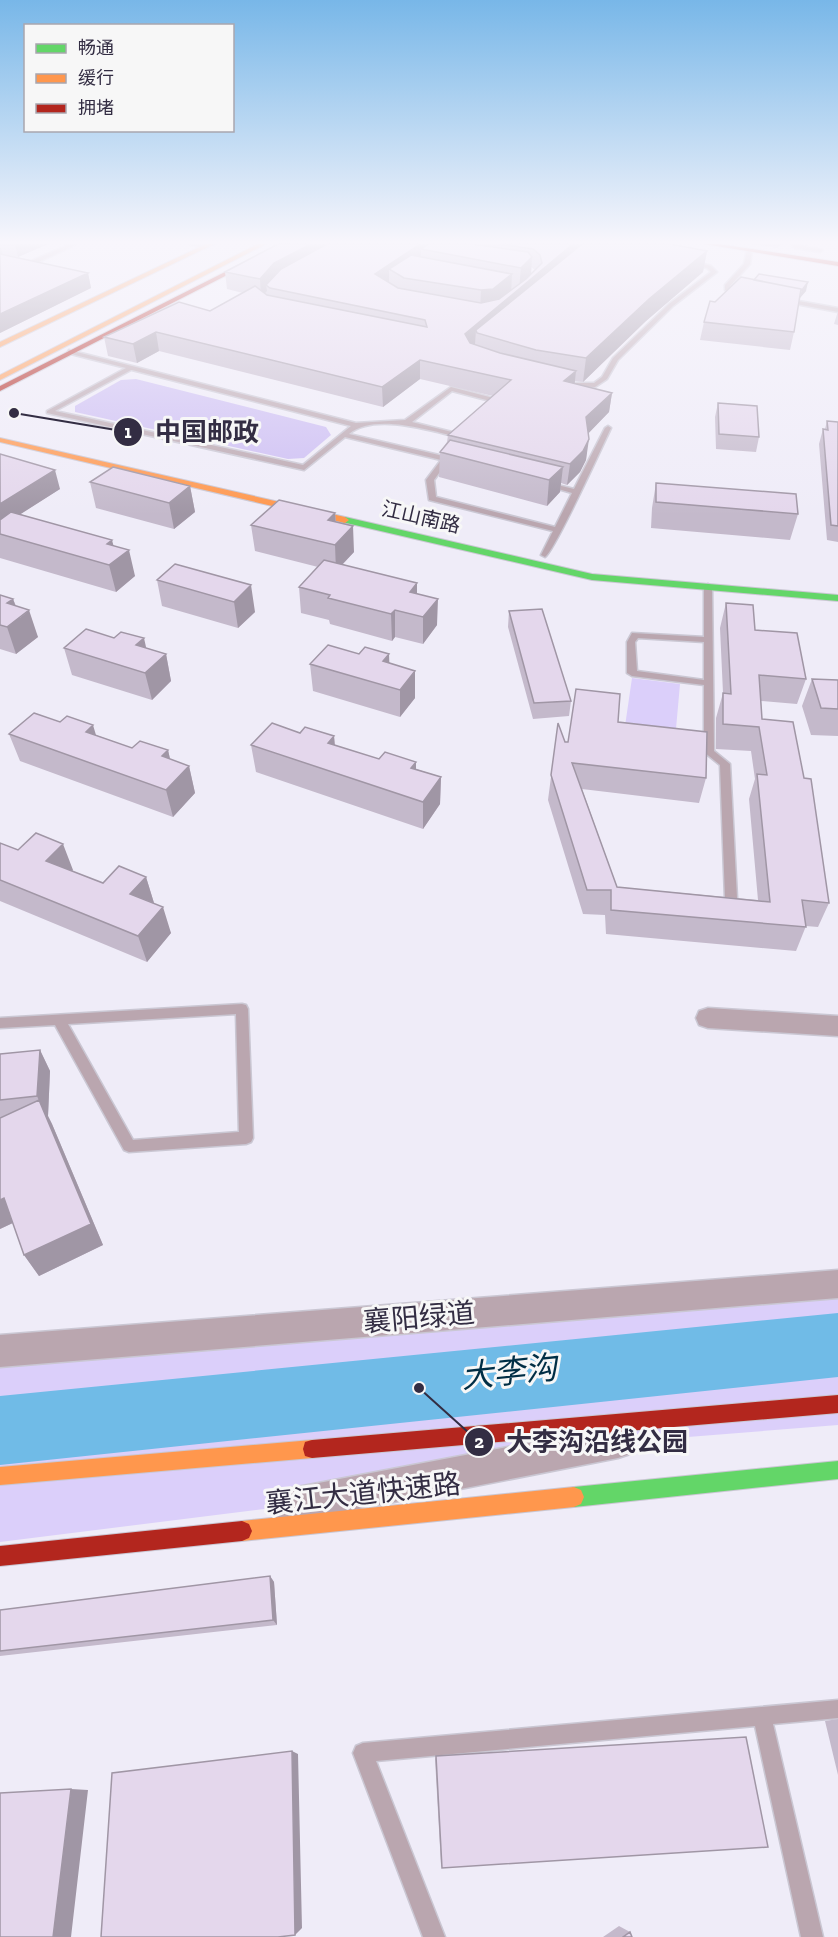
<svg xmlns="http://www.w3.org/2000/svg" width="838" height="1937" font-family="'Zilla Slab','Noto Sans SC',serif">
<style>
.green{fill:#dbcffa}
.forest{fill:#ccbdf3}
.water{fill:#70bbe7}
.lines{fill:none;stroke-linecap:round;stroke-linejoin:round}
.lane-casing{stroke:#cac7d3;stroke-width:3}
.street-casing{stroke:#cac7d3;stroke-width:3}
.fast-casing{stroke:#cac7d3;stroke-width:2}
.slow-casing{stroke:#cac7d3;stroke-width:2}
.jam-casing{stroke:#cac7d3;stroke-width:2}
.lane{fill:#baa6af;fill-rule:evenodd}
.street{fill:#baa6af;fill-rule:evenodd}
.fast{fill:#63d668;fill-rule:evenodd}
.slow{fill:#ff974d;fill-rule:evenodd}
.jam{fill:#b3261e;fill-rule:evenodd}
.wall{fill:#c4b9cb;fill-rule:evenodd}
.shaded-wall{fill:#a096a5}
.building{fill:#e4d7ec;stroke:#a096a5;stroke-width:1.5}
.labels{text-anchor:middle;stroke-width:6;stroke-linejoin:round;paint-order:stroke}
.far-street-label{font-size:20px;fill:#332d43;stroke:#f7f7f7}
.near-street-label{font-size:28px;fill:#332d43;stroke:#f7f7f7}
.near-water-label{font-size:32px;font-style:italic;fill:#002e45;stroke:#f7f7f7}
.leader{fill:none;stroke:#332d43;stroke-width:2}
.callout-dot{fill:#332d43;stroke:#f7f7f7;stroke-width:2}
.mark-label{font-size:18px;text-anchor:middle;font-weight:bold;fill:#fff}
.callout-label{font-size:26px;text-anchor:middle;font-weight:bold;fill:#332d43;stroke:#f7f7f7;stroke-width:6;stroke-linejoin:round;paint-order:stroke}
</style>
<rect width="100%" height="100%" fill="#efecf8"/>
<path class="green" d="M 632,678 L 680,684 L 675,740 L 624,733 Z
M 838,1284 L 838,1425 L 612,1443 L 280,1507 L 0,1542 L 0,1351 Z"/>
<path class="forest" d="M 136,379 L 326,427 L 331,435 L 304,458 L 288,459 L 75,412 L 75,406 L 121,380 Z"/>
<path class="water" d="M 838,1313 L 838,1377 L 0,1465 L 0,1396 Z"/>
<g class="lines">
<defs>
<path id="lane" d="M 70,244 L 77,244 L 30,266 L 0,259 L 0,255 L 29,262 Z
M 188,244 L 199,244 L 208,247 L 205,249 Z
M 794,244 L 823,250 L 820,252 L 795,248 L 792,246 Z
M 747,250 L 752,251 L 750,264 L 730,286 L 730,288 L 745,293 L 742,295 L 725,290 L 725,285 L 744,264 Z
M 689,260 L 711,266 L 717,272 L 673,306 L 618,360 L 607,379 L 595,387 L 568,386 L 567,385 L 570,383 L 594,383 L 602,377 L 613,358 L 669,304 L 711,272 L 707,268 L 687,263 Z
M 782,298 L 838,308 L 838,312 L 780,301 Z
M 69,350 L 356,423 L 405,420 L 451,387 L 501,400 L 501,402 L 495,407 L 492,405 L 494,402 L 452,391 L 412,422 L 456,433 L 461,430 L 465,430 L 465,432 L 457,437 C 428,430 374,413 349,434 L 456,459 L 457,461 L 453,463 L 447,462 L 434,480 L 436,497 L 555,527 L 572,493 L 541,484 L 545,482 L 574,489 L 605,428 L 608,426 L 611,428 C 602,447 554,552 545,557 L 541,555 L 553,531 L 429,500 L 426,480 L 441,460 L 345,437 L 304,470 L 47,413 L 47,411 L 126,368 L 67,353 ZM 131,370 L 132,370 L 351,426 L 303,465 L 55,411 Z
M 708,584 L 712,587 L 714,751 L 730,764 L 737,898 L 731,902 L 725,898 L 720,765 L 704,752 L 704,685 L 632,676 L 627,673 L 627,642 L 632,633 L 704,637 L 704,587 ZM 638,638 L 704,642 L 704,680 L 637,671 L 635,642 Z
M 242,1004 L 246,1005 L 248,1009 L 253,1138 L 251,1142 L 246,1144 L 129,1152 L 124,1150 L 55,1025 L 0,1028 L 0,1018 ZM 236,1014 L 239,1132 L 133,1140 L 68,1024 Z
M 838,1700 L 838,1718 L 773,1724 L 823,1937 L 801,1937 L 755,1726 L 376,1761 L 445,1937 L 423,1937 L 353,1753 L 356,1746 L 363,1743 Z"/>
<path id="street" d="M 708,1008 L 838,1016 L 838,1036 L 708,1028 L 699,1025 L 696,1018 L 699,1011 Z
M 838,1270 L 838,1298 L 0,1367 L 0,1335 Z
M 618,1426 L 630,1430 L 634,1442 L 630,1454 L 618,1458 L 287,1523 L 275,1518 L 270,1506 L 275,1494 L 287,1489 Z"/>
<path id="fast" d="M 345,517 L 592,574 L 838,595 L 838,601 L 592,580 L 342,522 L 341,520 Z
M 838,1461 L 838,1479 L 574,1507 L 567,1504 L 564,1497 L 567,1490 L 574,1487 Z"/>
<path id="slow" d="M 206,244 L 214,244 L 0,347 L 0,342 Z
M 258,244 L 266,244 L 0,380 L 0,375 Z
M 0,438 L 345,517 L 349,520 L 345,523 L 0,442 Z
M 312,1440 L 319,1442 L 321,1449 L 319,1456 L 312,1458 L 0,1485 L 0,1467 Z
M 574,1487 L 581,1490 L 584,1497 L 581,1504 L 574,1507 L 242,1541 L 235,1538 L 232,1531 L 235,1524 L 242,1521 Z"/>
<path id="jam" d="M 280,244 L 288,244 L 0,391 L 0,386 Z
M 704,244 L 719,244 L 838,262 L 838,266 Z
M 838,1395 L 838,1413 L 312,1458 L 305,1456 L 303,1449 L 305,1442 L 312,1440 Z
M 242,1521 L 249,1524 L 252,1531 L 249,1538 L 242,1541 L 0,1566 L 0,1546 Z"/>
</defs>
<use href="#lane" class="lane-casing"/>
<use href="#street" class="street-casing"/>
<use href="#fast" class="fast-casing"/>
<use href="#slow" class="slow-casing"/>
<use href="#jam" class="jam-casing"/>
<use href="#lane" class="lane"/>
<use href="#street" class="street"/>
<use href="#fast" class="fast"/>
<use href="#slow" class="slow"/>
<use href="#jam" class="jam"/>
</g>
<path class="wall" d="M 0,244 L 48,244 L 18,257 L 3,254 L 88,273 L 91,288 L 0,333 Z
M 278,244 L 670,244 L 707,251 L 703,272 L 646,321 L 583,382 L 575,381 L 575,384 L 612,393 L 609,412 L 588,433 L 586,460 L 580,472 L 567,485 L 561,483 L 560,492 L 547,506 L 439,477 L 440,452 L 447,442 L 448,435 L 493,396 L 420,379 L 383,407 L 159,351 L 137,363 L 108,356 L 104,337 L 210,311 L 243,293 L 227,289 L 225,272 ZM 531,267 L 535,270 L 531,274 Z
M 752,244 L 781,244 L 777,248 Z
M 741,277 L 806,291 L 799,299 L 794,332 L 790,350 L 700,340 L 704,322 L 715,302 Z
M 838,311 L 838,325 L 834,324 Z
M 718,403 L 759,437 L 756,452 L 716,449 L 715,417 Z
M 827,421 L 838,422 L 838,542 L 827,540 L 819,444 L 823,429 L 825,429 Z
M 0,454 L 60,489 L 20,514 L 114,546 L 135,576 L 116,592 L 0,558 Z
M 90,482 L 190,486 L 195,512 L 174,529 L 96,508 Z
M 656,483 L 798,514 L 790,540 L 651,528 L 652,508 Z
M 335,513 L 336,522 L 354,552 L 343,564 L 417,594 L 437,625 L 423,644 L 395,637 L 392,641 L 330,624 L 329,620 L 301,613 L 299,587 L 318,567 L 255,551 L 251,525 Z
M 175,564 L 255,612 L 238,628 L 162,606 L 157,580 Z
M 0,595 L 13,599 L 16,606 L 38,637 L 16,654 L 0,649 Z
M 726,603 L 806,679 L 797,704 L 761,701 L 762,719 L 829,903 L 818,927 L 806,926 L 796,951 L 606,934 L 605,915 L 583,914 L 548,800 L 558,723 L 565,742 L 568,742 L 618,722 L 706,778 L 699,803 L 582,789 L 617,887 L 758,900 L 749,799 L 755,779 L 751,751 L 716,749 L 716,718 L 723,693 L 720,628 Z
M 509,611 L 571,701 L 569,716 L 533,719 L 508,627 Z
M 114,638 L 166,654 L 171,681 L 152,700 L 72,675 L 64,648 Z
M 390,663 L 415,698 L 400,717 L 313,691 L 310,664 Z
M 812,679 L 838,680 L 838,736 L 811,735 L 802,706 Z
M 300,733 L 334,736 L 335,745 L 379,759 L 416,762 L 416,769 L 441,777 L 440,804 L 423,829 L 256,772 L 251,745 Z
M 9,734 L 96,735 L 132,748 L 168,750 L 170,759 L 189,766 L 195,793 L 173,817 L 20,761 Z
M 0,843 L 73,870 L 72,871 L 103,883 L 146,877 L 154,903 L 171,933 L 147,962 L 0,901 Z
M 40,1050 L 50,1071 L 48,1116 L 52,1124 L 103,1245 L 39,1276 L 24,1255 L 13,1223 L 0,1229 L 0,1054 Z
M 270,1576 L 274,1582 L 277,1625 L 0,1656 L 0,1610 Z
M 838,1719 L 838,1775 L 825,1721 Z
M 436,1756 L 442,1868 L 441,1865 L 435,1759 Z
M 619,1926 L 630,1932 L 632,1937 L 603,1937 Z"/>
<path class="shaded-wall" d="M 15,244 L 48,244 L 18,257 Z
M 311,244 L 343,244 L 266,285 L 267,291 L 261,297 L 260,279 L 274,263 Z
M 420,244 L 453,244 L 440,253 L 421,249 L 421,261 L 389,269 L 389,283 L 375,274 Z
M 573,244 L 586,244 L 476,330 L 475,344 L 465,353 L 465,334 L 480,313 L 481,290 L 512,274 L 511,296 L 519,289 L 521,268 L 532,257 L 531,278 Z
M 0,248 L 1,248 L 5,263 L 0,265 Z
M 707,251 L 703,272 L 646,321 L 583,382 L 586,358 L 649,299 Z
M 88,273 L 91,288 L 0,333 L 0,314 Z
M 808,282 L 806,291 L 799,299 L 802,290 Z
M 156,332 L 159,351 L 137,363 L 133,344 Z
M 420,360 L 420,379 L 383,407 L 382,387 Z
M 576,371 L 574,390 L 564,381 Z
M 612,393 L 609,412 L 584,438 L 586,417 Z
M 589,439 L 586,460 L 580,472 L 567,485 L 570,464 Z
M 563,467 L 560,492 L 547,506 L 549,480 Z
M 55,470 L 60,489 L 2,526 L 0,520 L 0,504 Z
M 190,486 L 195,512 L 174,529 L 169,503 Z
M 335,513 L 337,539 L 328,520 Z
M 353,526 L 354,552 L 336,571 L 335,545 Z
M 112,540 L 117,559 L 129,550 L 135,576 L 116,592 L 109,565 L 107,544 Z
M 417,583 L 417,609 L 410,592 Z
M 251,585 L 255,612 L 238,628 L 234,602 Z
M 13,599 L 20,618 L 29,610 L 38,637 L 16,654 L 7,627 L 7,603 Z
M 438,599 L 437,625 L 423,644 L 423,617 Z
M 395,610 L 395,637 L 392,641 L 391,614 Z
M 144,638 L 150,665 L 136,645 Z
M 166,654 L 171,681 L 152,700 L 145,673 Z
M 389,654 L 390,681 L 383,661 Z
M 415,671 L 415,698 L 400,717 L 400,690 Z
M 93,725 L 101,752 L 86,732 Z
M 334,736 L 336,763 L 328,743 Z
M 168,750 L 174,777 L 162,756 Z
M 416,762 L 416,789 L 411,768 Z
M 189,766 L 195,793 L 173,817 L 166,790 Z
M 441,777 L 440,804 L 423,829 L 423,802 Z
M 63,844 L 73,870 L 56,887 L 46,861 Z
M 146,877 L 154,903 L 130,894 Z
M 163,907 L 171,933 L 147,962 L 138,936 Z
M 40,1050 L 50,1071 L 48,1116 L 52,1124 L 103,1245 L 39,1276 L 24,1255 L 40,1103 L 37,1096 Z
M 4,1198 L 19,1220 L 0,1229 L 0,1200 Z
M 270,1576 L 274,1582 L 277,1625 L 273,1620 Z
M 292,1751 L 298,1754 L 302,1928 L 295,1935 Z
M 71,1789 L 88,1790 L 71,1937 L 53,1937 Z"/>
<path class="building" d="M 278,244 L 311,244 L 274,263 L 260,279 L 225,272 Z
M 327,244 L 420,244 L 375,274 L 398,288 L 481,303 L 499,299 L 526,279 L 542,263 L 540,255 L 533,249 L 499,244 L 573,244 L 465,334 L 470,343 L 500,353 L 576,371 L 564,381 L 612,393 L 586,417 L 589,439 L 583,451 L 570,464 L 448,435 L 511,380 L 420,360 L 382,387 L 156,332 L 133,344 L 104,337 L 179,302 L 210,311 L 255,286 L 267,295 L 427,327 L 425,320 L 270,288 L 266,285 L 281,269 Z
M 428,244 L 472,244 L 528,252 L 532,257 L 521,268 L 421,249 Z
M 582,244 L 670,244 L 707,251 L 649,299 L 586,358 L 536,350 L 477,333 L 476,330 Z
M 0,254 L 88,273 L 0,314 Z
M 411,255 L 512,274 L 493,289 L 481,290 L 404,278 L 389,269 Z
M 759,274 L 808,282 L 802,290 L 801,289 L 754,280 Z
M 741,277 L 801,289 L 794,332 L 704,322 L 710,301 L 715,302 Z
M 718,403 L 757,406 L 759,437 L 719,434 Z
M 827,421 L 838,422 L 838,526 L 831,525 L 823,429 L 828,430 Z
M 450,440 L 563,467 L 549,480 L 440,452 Z
M 0,454 L 55,470 L 0,504 Z
M 113,467 L 190,486 L 169,503 L 90,482 Z
M 656,483 L 796,494 L 798,514 L 656,502 Z
M 279,500 L 335,513 L 328,520 L 353,526 L 335,545 L 251,525 Z
M 11,512 L 112,540 L 107,544 L 129,550 L 109,565 L 0,534 L 0,520 Z
M 324,560 L 417,583 L 410,592 L 438,599 L 423,617 L 395,610 L 391,614 L 328,598 L 330,595 L 299,587 Z
M 175,564 L 251,585 L 234,602 L 157,580 Z
M 0,595 L 13,599 L 7,603 L 29,610 L 7,627 L 0,625 Z
M 726,603 L 753,605 L 755,630 L 797,633 L 806,679 L 759,675 L 762,719 L 793,722 L 804,778 L 811,779 L 829,903 L 802,900 L 806,927 L 611,910 L 611,890 L 587,890 L 551,775 L 558,723 L 565,742 L 568,742 L 576,689 L 620,694 L 618,722 L 707,732 L 706,778 L 572,763 L 617,887 L 770,902 L 757,774 L 767,775 L 759,727 L 723,724 L 723,693 L 731,694 Z
M 542,609 L 571,701 L 534,703 L 509,611 Z
M 86,629 L 114,638 L 121,632 L 144,638 L 136,645 L 166,654 L 145,673 L 64,648 Z
M 328,645 L 359,654 L 365,647 L 389,654 L 383,661 L 415,671 L 400,690 L 310,664 Z
M 812,679 L 838,680 L 838,709 L 821,708 Z
M 34,713 L 60,722 L 67,716 L 93,725 L 86,732 L 132,748 L 140,741 L 168,750 L 162,756 L 189,766 L 166,790 L 9,734 Z
M 272,723 L 300,733 L 305,727 L 334,736 L 328,743 L 379,759 L 385,752 L 416,762 L 411,768 L 441,777 L 423,802 L 251,745 Z
M 36,833 L 63,844 L 46,861 L 103,883 L 119,866 L 146,877 L 130,894 L 163,907 L 138,936 L 0,880 L 0,843 L 18,850 Z
M 40,1050 L 37,1096 L 0,1100 L 0,1054 Z
M 39,1100 L 91,1224 L 24,1255 L 4,1198 L 0,1200 L 0,1118 Z
M 270,1576 L 273,1620 L 0,1651 L 0,1610 Z
M 746,1737 L 768,1847 L 442,1868 L 436,1756 Z
M 292,1751 L 295,1935 L 278,1937 L 101,1937 L 112,1773 Z
M 71,1789 L 53,1937 L 0,1937 L 0,1793 Z
M 630,1932 L 632,1937 L 623,1937 Z"/>
<linearGradient id="sky" x2="0" y2="1"><stop stop-color="#78b7e8"/><stop offset="0.47" stop-color="#f8f6fc"/><stop offset="1" stop-color="#f8f6fc" stop-opacity="0"/></linearGradient>
<rect width="838" height="515" fill="url(#sky)"/>
<g class="labels">
<g class="far-street-label">
<text transform="translate(421 517) rotate(13)" y="7">江山南路</text>
</g>
<g class="near-street-label">
<text transform="translate(419 1317) rotate(-5)" y="10">襄阳绿道</text>
<text transform="translate(363 1493) rotate(-6)" y="10">襄江大道快速路</text>
</g>
<g class="near-water-label">
<text transform="translate(509 1372) rotate(-6)" y="11">大李沟</text>
</g>
</g>
<path class="leader" d="M14 413L128 432M419 1388L479 1442"/>
<g class="callout-dot">
<circle cx="14" cy="413" r="6"/>
<circle cx="419" cy="1388" r="6"/>
<circle cx="128" cy="432" r="15"/>
<circle cx="479" cy="1442" r="15"/>
</g>
<g class="mark-label">
<text x="128" y="438">1</text>
<text x="479" y="1448">2</text>
</g>
<g class="callout-label">
<text x="207" y="441">中国邮政</text>
<text x="597" y="1451">大李沟沿线公园</text>
</g>
<rect x="24" y="24" width="210" height="108" fill="#f7f7f7" stroke="#a9a6af" stroke-width="1.5"/>
<rect x="36" y="44" width="30" height="9" fill="#63d668" stroke="#a9a6af" stroke-width="1.5"/>
<text x="78" y="54" font-size="18" fill="#332d43">畅通</text>
<rect x="36" y="74" width="30" height="9" fill="#ff974d" stroke="#a9a6af" stroke-width="1.5"/>
<text x="78" y="84" font-size="18" fill="#332d43">缓行</text>
<rect x="36" y="104" width="30" height="9" fill="#b3261e" stroke="#a9a6af" stroke-width="1.5"/>
<text x="78" y="114" font-size="18" fill="#332d43">拥堵</text>
</svg>
